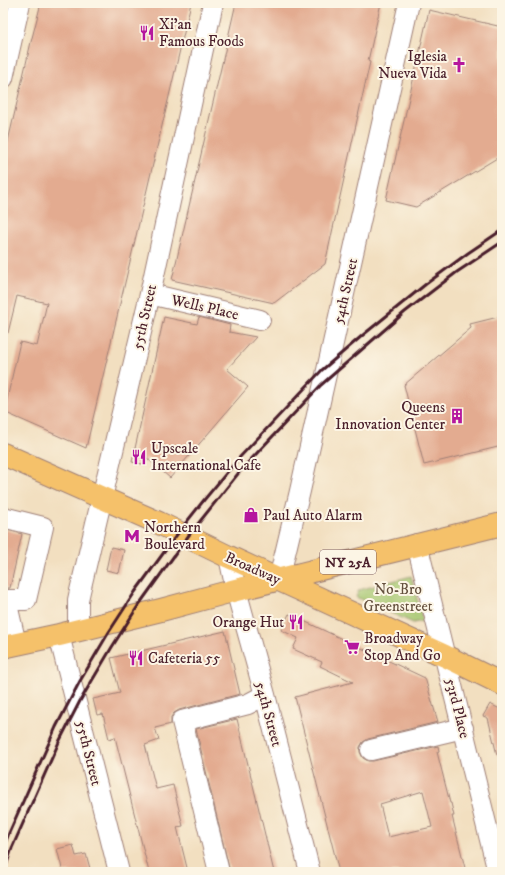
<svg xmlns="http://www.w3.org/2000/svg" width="505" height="875" font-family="'IM FELL DW Pica',serif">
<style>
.green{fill:#a5c66e;stroke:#78724c}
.building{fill:#e3ab90;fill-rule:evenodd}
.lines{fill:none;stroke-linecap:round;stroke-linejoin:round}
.minor-casing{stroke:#9e7f76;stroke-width:22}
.major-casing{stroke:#9e7f76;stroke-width:24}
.minor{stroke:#fff;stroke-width:20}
.major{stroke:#f5c16b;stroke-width:22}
.rail{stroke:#4a1f2b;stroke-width:3}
.labels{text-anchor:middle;stroke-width:4;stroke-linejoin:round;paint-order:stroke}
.shield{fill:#fcf5e5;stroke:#7f5f63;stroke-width:1}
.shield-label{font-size:14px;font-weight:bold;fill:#4a1f2b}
.poi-label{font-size:15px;fill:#4a1f2b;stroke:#fcf5e5;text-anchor:start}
.street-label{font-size:15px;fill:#4a1f2b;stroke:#fcf5e5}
.park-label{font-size:15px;fill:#65513f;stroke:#fcf5e5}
</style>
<rect width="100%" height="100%" fill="#fcf5e5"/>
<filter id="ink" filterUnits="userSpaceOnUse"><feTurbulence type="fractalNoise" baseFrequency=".025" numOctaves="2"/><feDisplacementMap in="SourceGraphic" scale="8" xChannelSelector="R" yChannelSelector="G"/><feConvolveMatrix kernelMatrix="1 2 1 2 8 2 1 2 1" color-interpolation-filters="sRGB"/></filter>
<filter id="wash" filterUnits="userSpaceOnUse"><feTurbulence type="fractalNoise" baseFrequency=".012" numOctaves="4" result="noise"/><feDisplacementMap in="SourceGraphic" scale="16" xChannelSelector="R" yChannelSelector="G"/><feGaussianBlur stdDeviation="0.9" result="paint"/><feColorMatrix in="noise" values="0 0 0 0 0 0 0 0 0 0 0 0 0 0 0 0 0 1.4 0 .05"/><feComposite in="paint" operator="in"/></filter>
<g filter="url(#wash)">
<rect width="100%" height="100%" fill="#f2dfc0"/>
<path class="green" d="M 411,576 L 423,621 L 413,623 L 356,597 L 359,590 Z"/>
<g id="blocks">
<path class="building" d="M 41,3 L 191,3 L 86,448 L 4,412 L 20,342 L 37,346 L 47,303 L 17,296 L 8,333 L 3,333 L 3,163 L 31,42 Z
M 236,3 L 381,3 L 368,61 L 370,62 L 325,264 L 274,303 L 172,280 Z
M 429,10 L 502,27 L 502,155 L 416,207 L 386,200 Z
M 502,316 L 502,446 L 424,465 L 404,385 L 471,328 L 470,324 Z
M 164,317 L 197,324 L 199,317 L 230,325 L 229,332 L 256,337 L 227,369 L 248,387 L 170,478 L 147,458 L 142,464 L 132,462 Z
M 3,529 L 22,534 L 10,588 L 3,588 Z
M 111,547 L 124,550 L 119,573 L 106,570 Z
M 289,614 L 425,678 L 438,722 L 368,739 L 363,742 L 360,747 L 360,752 L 363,758 L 368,761 L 373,761 L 438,746 L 439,751 L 437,752 L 450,803 L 451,803 L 454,816 L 452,816 L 466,872 L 339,872 L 295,697 L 353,682 L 320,666 L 322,662 L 293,649 L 298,638 L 281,630 ZM 423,791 L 432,827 L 388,837 L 380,804 Z
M 225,631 L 240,694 L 179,710 L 174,713 L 171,717 L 171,724 L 155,728 L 159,740 L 145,745 L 156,789 L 173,785 L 183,826 L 177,827 L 188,872 L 149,872 L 115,737 L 109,739 L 103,714 L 97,715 L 93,699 L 120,693 L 111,658 Z
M 490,704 L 502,710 L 502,754 L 497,755 L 488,718 L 483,716 Z
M 237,719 L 252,781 L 274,872 L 230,872 L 196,729 Z
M 73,845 L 76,856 L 86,854 L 91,872 L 63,872 L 57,849 Z"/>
</g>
</g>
<g filter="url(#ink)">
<use href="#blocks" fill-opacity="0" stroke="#9e7f76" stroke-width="1"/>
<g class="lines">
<defs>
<path id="minor" d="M 3,78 L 20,3
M 150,294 L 260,320
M 3,517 L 43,527 L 26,600 L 6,600
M 417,544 L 498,872
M 229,557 L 236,590 L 265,695 L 310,872
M 279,579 L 300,491 L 409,3
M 3,600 L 6,600 L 16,644
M 78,630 L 78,600 L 80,591 L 150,294 L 213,3
M 59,635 L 119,872
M 371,750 L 463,728
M 219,872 L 182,721 L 248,704 L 265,695"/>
<path id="major" d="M 3,454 L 159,523 L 229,557 L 445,656 L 502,684
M 3,647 L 59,635 L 161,610 L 236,590 L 502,524"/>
</defs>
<use href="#minor" class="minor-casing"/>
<use href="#major" class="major-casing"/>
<use href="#minor" class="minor"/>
<use href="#major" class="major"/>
<path class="rail" d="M 3,849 L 9,833 L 56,727 L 80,681 L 109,632 L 135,592 L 181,529 L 204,500 L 239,458 L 322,370 L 363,335 L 426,284 L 468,253 L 502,230
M 4,872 L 12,848 L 59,742 L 80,701 L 112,647 L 138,606 L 189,535 L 241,470 L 321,385 L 405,312 L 457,272 L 502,242"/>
</g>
</g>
<defs>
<symbol id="restaurant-bare" viewBox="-9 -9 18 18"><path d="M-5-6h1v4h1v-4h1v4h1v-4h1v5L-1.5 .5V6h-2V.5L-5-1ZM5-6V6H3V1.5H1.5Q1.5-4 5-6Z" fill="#b5179e" stroke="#fcf5e5" stroke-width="2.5" paint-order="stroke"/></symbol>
<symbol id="church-bare" viewBox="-9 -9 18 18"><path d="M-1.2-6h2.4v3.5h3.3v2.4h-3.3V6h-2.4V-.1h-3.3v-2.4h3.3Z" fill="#b5179e" stroke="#fcf5e5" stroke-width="2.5" paint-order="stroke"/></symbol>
<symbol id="building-bare" viewBox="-9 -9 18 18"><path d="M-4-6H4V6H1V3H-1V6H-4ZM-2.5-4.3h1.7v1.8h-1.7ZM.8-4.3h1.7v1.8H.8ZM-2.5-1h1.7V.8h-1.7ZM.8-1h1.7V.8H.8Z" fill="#b5179e" stroke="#fcf5e5" stroke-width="2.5" paint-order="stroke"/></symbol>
<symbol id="shop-bare" viewBox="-9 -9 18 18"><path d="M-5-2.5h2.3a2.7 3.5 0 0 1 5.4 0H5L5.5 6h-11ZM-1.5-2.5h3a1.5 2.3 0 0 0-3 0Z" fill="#b5179e" stroke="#fcf5e5" stroke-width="2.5" paint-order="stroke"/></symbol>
<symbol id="metro-bare" viewBox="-9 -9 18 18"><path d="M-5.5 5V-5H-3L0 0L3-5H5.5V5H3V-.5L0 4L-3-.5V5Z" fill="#b5179e" stroke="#fcf5e5" stroke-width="2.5" paint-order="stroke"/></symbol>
<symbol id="supermarket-bare" viewBox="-9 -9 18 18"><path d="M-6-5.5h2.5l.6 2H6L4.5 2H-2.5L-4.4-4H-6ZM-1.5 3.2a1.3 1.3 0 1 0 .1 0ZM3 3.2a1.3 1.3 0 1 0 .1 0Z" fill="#b5179e" stroke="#fcf5e5" stroke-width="2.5" paint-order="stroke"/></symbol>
</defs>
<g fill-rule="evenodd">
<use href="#restaurant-bare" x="136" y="22" width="22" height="22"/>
<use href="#church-bare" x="448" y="54" width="22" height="22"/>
<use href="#building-bare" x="446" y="405" width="22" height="22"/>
<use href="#restaurant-bare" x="128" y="446" width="22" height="22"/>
<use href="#shop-bare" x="240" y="504" width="22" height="22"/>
<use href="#metro-bare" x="121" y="525" width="22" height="22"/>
<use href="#restaurant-bare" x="285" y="611" width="22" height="22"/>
<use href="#supermarket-bare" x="341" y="636" width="22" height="22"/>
<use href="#restaurant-bare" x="125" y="647" width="22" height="22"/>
</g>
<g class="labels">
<rect class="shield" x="320" y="550" width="56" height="24" rx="3"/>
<g class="shield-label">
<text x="348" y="567">NY 25A</text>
</g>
<g class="poi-label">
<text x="159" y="29">Xi'an<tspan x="159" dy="17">Famous Foods</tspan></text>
<text x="447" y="61" text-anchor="end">Iglesia<tspan x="447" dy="17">Nueva Vida</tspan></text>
<text x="445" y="412" text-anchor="end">Queens<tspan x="445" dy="17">Innovation Center</tspan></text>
<text x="151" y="453">Upscale<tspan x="151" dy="17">International Cafe</tspan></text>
<text x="263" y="520">Paul Auto Alarm</text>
<text x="144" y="532">Northern<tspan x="144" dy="17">Boulevard</tspan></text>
<text x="284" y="627" text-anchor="end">Orange Hut</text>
<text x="364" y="643">Broadway<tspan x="364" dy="17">Stop And Go</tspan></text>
<text x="148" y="663">Cafeteria 55</text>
</g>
<g class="street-label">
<text transform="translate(345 291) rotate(-77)" y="5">54th Street</text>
<text transform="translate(205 307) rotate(13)" y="5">Wells Place</text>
<text transform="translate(144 317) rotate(-77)" y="5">55th Street</text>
<text transform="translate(253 568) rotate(24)" y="5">Broadway</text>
<text transform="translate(458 708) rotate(76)" y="5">53rd Place</text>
<text transform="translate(269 714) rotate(75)" y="5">54th Street</text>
<text transform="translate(89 753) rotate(76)" y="5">55th Street</text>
</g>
<g class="park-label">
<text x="398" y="594">No-Bro<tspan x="398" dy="17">Greenstreet</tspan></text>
</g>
</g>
<rect width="505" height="875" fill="none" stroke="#fcf5e5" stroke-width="16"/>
</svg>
